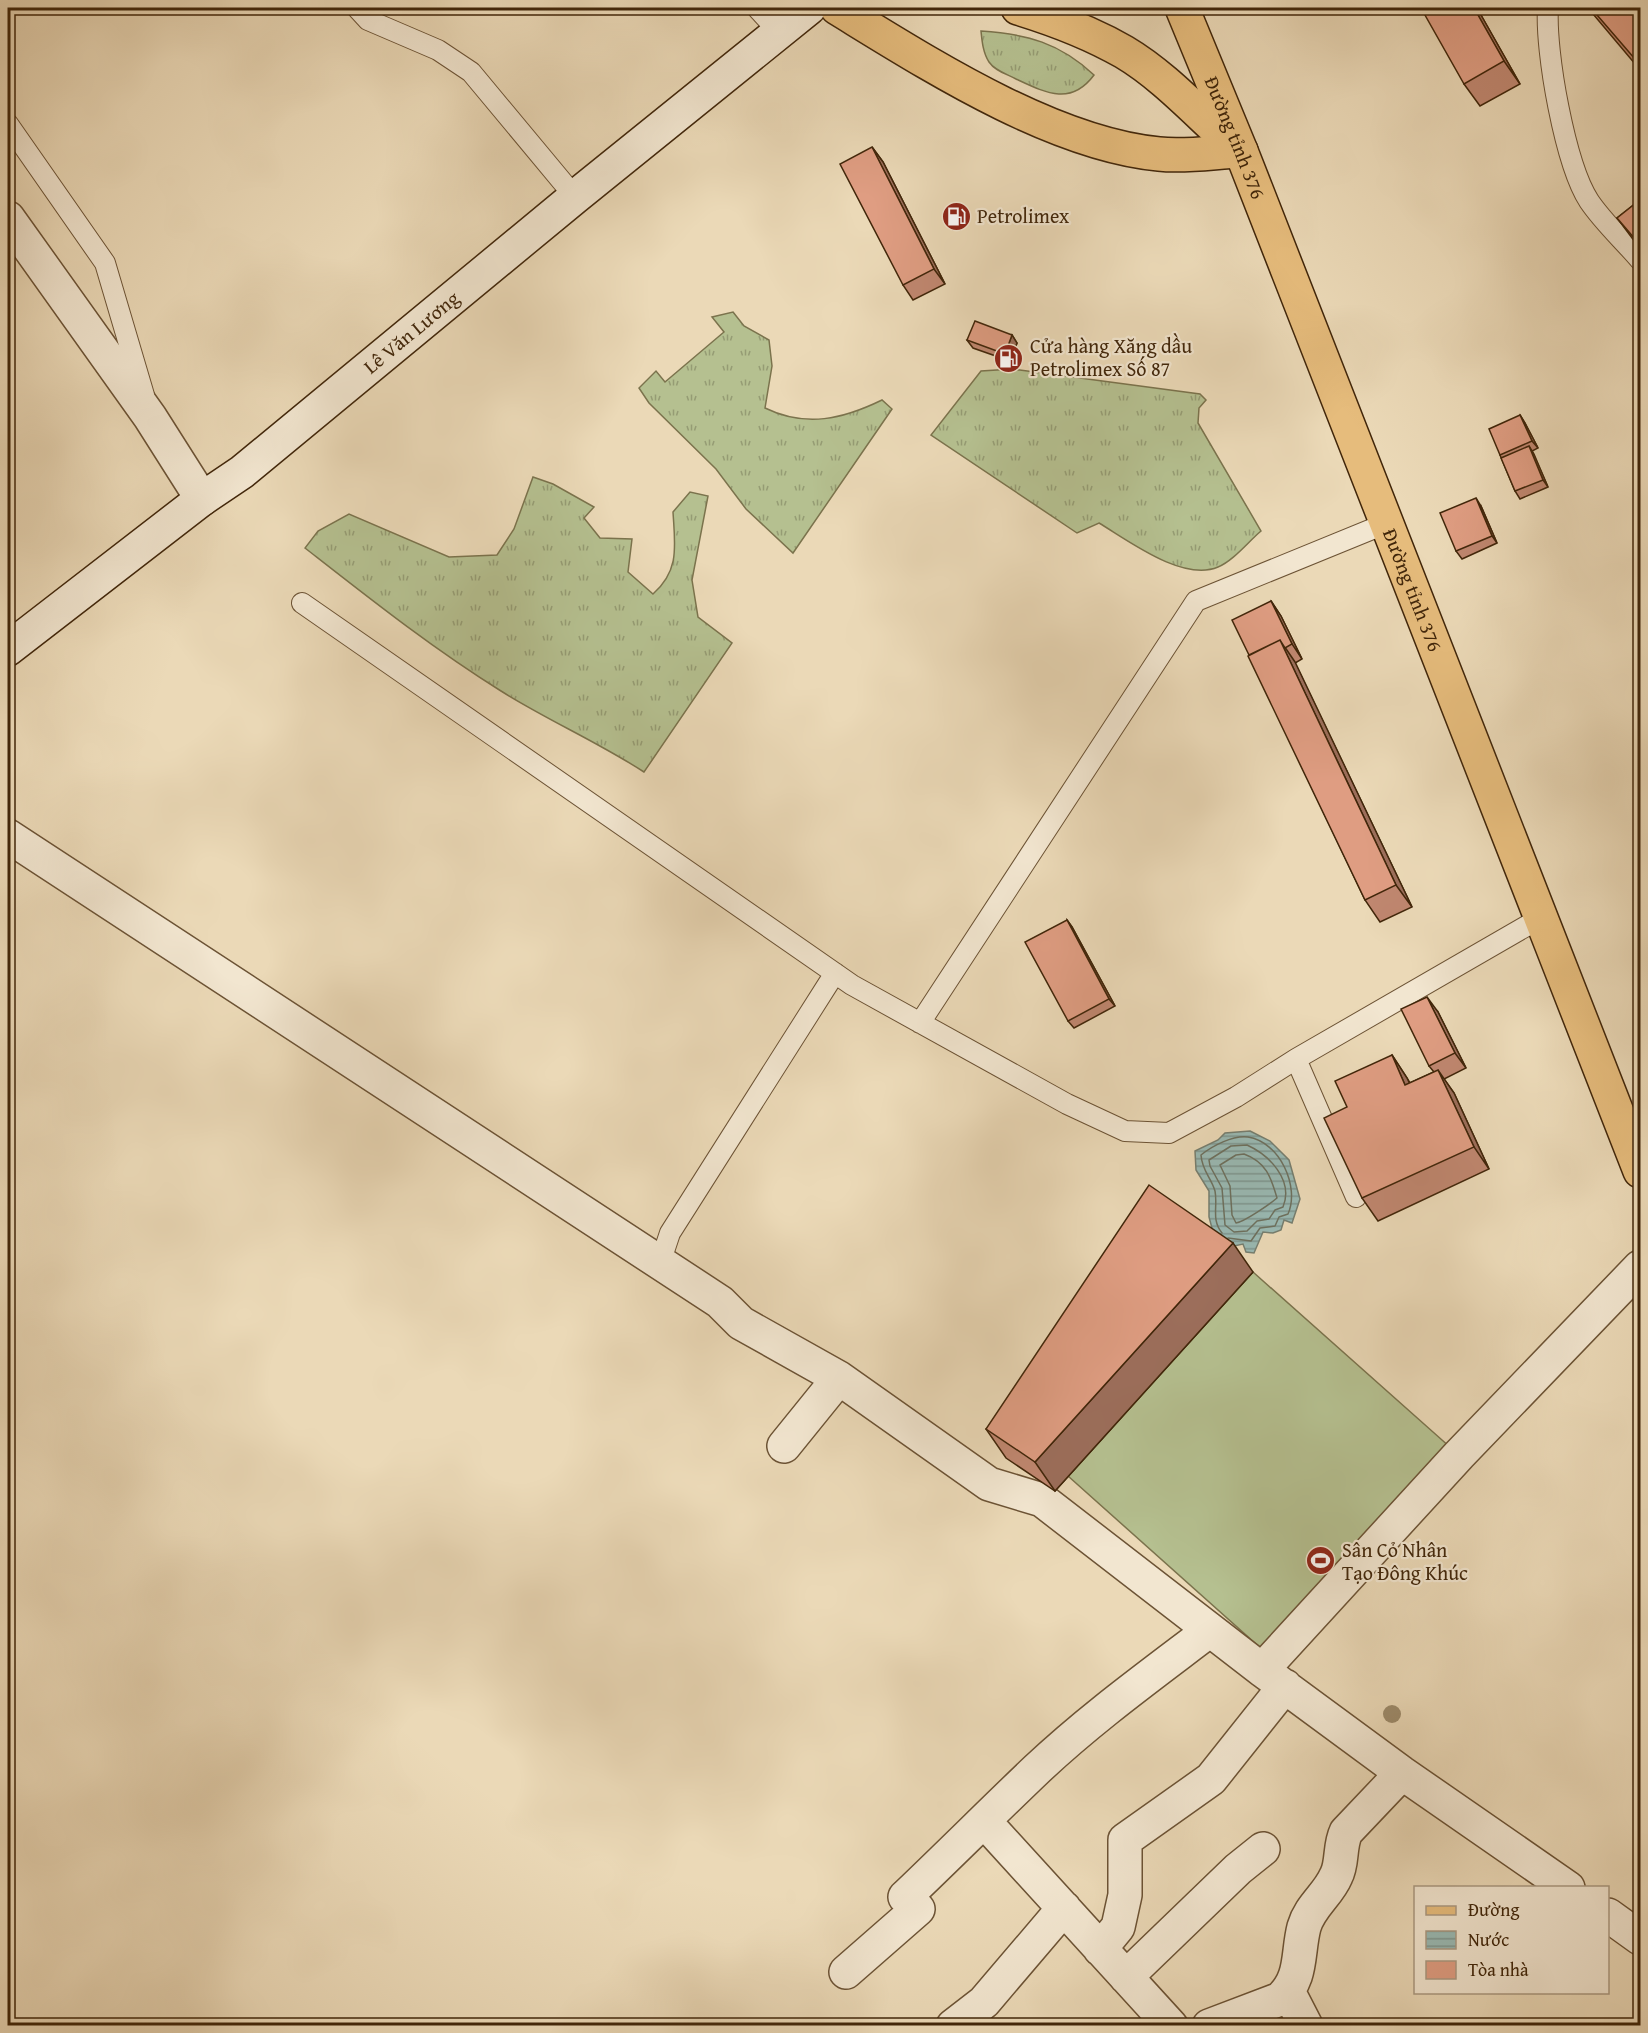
<svg xmlns="http://www.w3.org/2000/svg" width="1648" height="2033" font-family="'Gentium Book Plus',serif">
<style>
.grass{fill:url(#grass-tufts);stroke:#7b734d;stroke-width:1.5}
.pitch{fill:#b5c090;stroke:#7b734d;stroke-width:1.5}
.water{fill:url(#water-rules);stroke:#767e6f;stroke-width:1.5}
.lines{fill:none;stroke-linecap:round;stroke-linejoin:round}
.shore{stroke:#6d705e;stroke-width:1.5}
.lane-casing{stroke:#6c5335;stroke-width:22}
.street-casing{stroke:#6c5335;stroke-width:36}
.secondary-casing{stroke:#41260a;stroke-width:36}
.primary-casing{stroke:#41260a;stroke-width:36}
.lane{stroke:#f2e6d0;stroke-width:20}
.street{stroke:#f2e6d0;stroke-width:33}
.secondary{stroke:#f2e6d0;stroke-width:33}
.primary{stroke:#e6bc7c;stroke-width:33}
.tree{fill:#9d8b6b}
.wall{fill:#c08770;stroke:#41260a;stroke-width:1.5}
.shaded-wall{fill:#9c6e5b;stroke:#41260a;stroke-width:1.5}
.building{fill:#df9d82;stroke:#41260a;stroke-width:1.5}
.labels{text-anchor:middle;stroke-width:4.5;stroke-linejoin:round;paint-order:stroke}
.street-label{font-size:20px;fill:#41260a;stroke:#f2e6d0}
.poi-label{font-size:20px;fill:#41260a;stroke:#f2e6d0;text-anchor:start}
</style>
<defs>
<pattern id="grass-tufts" width="24" height="20" patternUnits="userSpaceOnUse" patternTransform="scale(1.5)"><rect width="24" height="20" fill="#b5c090"/><path d="M3 7l-1-3M5 7V3M7 7l1-3M15 17l-1-3M17 17v-4M19 17l1-3" fill="none" stroke="#959c74"/></pattern>
<pattern id="water-rules" width="6" height="5" patternUnits="userSpaceOnUse" patternTransform="scale(1.5)"><rect width="6" height="5" fill="#99b9b3"/><path d="M0 2.5h6" fill="none" stroke="#7e9690"/></pattern>
</defs>
<rect width="100%" height="100%" fill="#ebd9b7"/>
<filter id="stains"><feTurbulence type="fractalNoise" baseFrequency=".00333" numOctaves="4"/><feColorMatrix values="0 0 0 0 .2 0 0 0 0 .09 0 0 0 0 .02 0 0 0 .5 -.17"/></filter>
<radialGradient id="worn" r=".72"><stop offset=".6" stop-color="#630" stop-opacity="0"/><stop offset="1" stop-color="#630" stop-opacity=".3"/></radialGradient>
<path class="grass" d="M 981,31 C 1027,34 1060,43 1094,75 C 1071,106 1046,93 1016,79 C 1007,74 995,71 989,62 C 983,53 982,41 981,31 Z
M 733,312 L 744,326 L 769,340 L 772,366 L 765,408 C 806,428 843,419 882,400 L 892,409 L 793,553 L 746,509 L 716,469 L 649,403 L 639,388 L 656,371 L 665,382 L 724,332 L 712,317 Z
M 1013,369 L 1200,394 L 1206,400 L 1199,408 L 1198,423 L 1261,531 C 1248,542 1233,561 1218,567 C 1183,582 1129,541 1099,523 L 1077,533 L 931,435 L 981,371 Z
M 533,477 L 553,484 L 594,507 L 584,518 L 600,538 L 632,539 L 628,572 L 653,594 C 680,570 675,546 673,512 L 690,492 L 708,496 L 692,580 L 698,617 L 732,643 L 644,772 C 598,742 547,720 501,691 C 432,648 369,598 305,548 L 318,531 L 349,514 L 449,557 L 497,555 L 514,529 Z"/>
<path class="pitch" d="M 1253,1272 L 1451,1448 L 1274,1660 L 1068,1476 Z"/>
<path class="water" d="M 1250,1131 L 1270,1141 L 1289,1160 L 1300,1199 L 1292,1223 L 1284,1220 L 1281,1230 L 1273,1233 L 1263,1232 L 1254,1253 L 1246,1252 L 1243,1244 L 1234,1246 L 1213,1232 L 1209,1217 L 1209,1191 L 1196,1170 L 1195,1151 L 1218,1140 L 1225,1133 Z"/>
<g class="lines">
<path class="shore" d="M 1247,1145 C 1269,1155 1294,1180 1283,1207 L 1275,1210 L 1269,1219 L 1257,1221 L 1247,1231 L 1234,1232 L 1225,1225 L 1222,1188 L 1210,1166 L 1209,1160 L 1231,1146 Z
M 1244,1154 C 1266,1162 1271,1177 1277,1198 C 1270,1204 1244,1222 1236,1223 L 1232,1215 L 1230,1186 L 1220,1165 L 1236,1155 Z
M 1222,1233 C 1211,1220 1218,1206 1215,1191 C 1211,1177 1202,1171 1201,1155 C 1212,1146 1233,1135 1248,1137 C 1280,1142 1300,1187 1288,1214 L 1279,1217 L 1275,1226 L 1260,1228 L 1251,1241 L 1228,1238"/>
<defs>
<path id="lane" d="M 357,8 L 368,20 L 438,50 L 471,72 L 575,197
M 757,8 L 779,32
M 1548,8 C 1545,51 1565,164 1589,201 C 1603,222 1624,241 1640,260
M 8,124 L 105,263 L 144,395
M 302,603 L 852,985 L 1067,1104 L 1125,1131 L 1169,1133 L 1236,1097 L 1296,1059 L 1542,917
M 920,1023 L 1196,601 L 1387,523
M 1296,1059 L 1356,1197
M 660,1263 L 670,1233 L 835,973"/>
<path id="street" d="M 8,218 L 150,417 L 202,499
M 8,836 L 720,1302 L 741,1323 L 839,1378 L 989,1484 L 1042,1500 L 1262,1670 L 1402,1773 L 1568,1888
M 784,1446 L 839,1378
M 1262,1670 L 1459,1455 L 1640,1267
M 985,1822 L 1171,2026
M 1608,1915 L 1640,1938
M 1100,1949 L 1118,1927 L 1125,1895 L 1125,1840 L 1211,1779 L 1285,1686
M 846,1972 L 918,1909 L 905,1897 C 949,1855 992,1812 1036,1770 C 1090,1719 1151,1675 1210,1630
M 1126,1977 L 1238,1869 L 1263,1849
M 1288,1991 L 1306,2026
M 953,2026 L 984,2002 L 1064,1908
M 1209,2026 L 1280,1999 C 1303,1978 1297,1954 1304,1927 C 1310,1906 1328,1895 1336,1876 C 1343,1863 1339,1847 1346,1832 L 1402,1773"/>
<g id="secondary">
<path id="s1" d="M 8,649 L 202,499 L 242,472 L 575,197 L 809,8"/>
</g>
<g id="primary">
<path d="M 837,8 C 927,63 1052,144 1159,154 C 1186,157 1215,152 1241,151"/>
<path d="M 1018,8 C 1054,19 1091,33 1124,52 C 1166,77 1200,116 1236,147"/>
<path id="s2" d="M 1182,8 L 1241,151 L 1640,1171"/>
</g>
</defs>
<use href="#lane" class="lane-casing"/>
<use href="#street" class="street-casing"/>
<use href="#secondary" class="secondary-casing"/>
<use href="#primary" class="primary-casing"/>
<use href="#lane" class="lane"/>
<use href="#street" class="street"/>
<use href="#secondary" class="secondary"/>
<use href="#primary" class="primary"/>
</g>
<circle class="tree" cx="1392" cy="1714" r="9"/>
<path class="wall" d="M 1477,8 L 1520,84 L 1480,106 L 1464,84 Z
M 1588,8 L 1641,8 L 1641,71 Z
M 872,147 L 883,162 L 945,284 L 913,300 L 903,285 Z
M 1641,199 L 1641,250 L 1617,218 Z
M 1012,335 L 1017,343 L 1010,361 L 973,348 L 967,340 Z
M 1520,415 L 1525,423 L 1538,448 L 1532,451 L 1548,487 L 1520,499 L 1515,491 L 1500,455 Z
M 1481,506 L 1497,543 L 1462,559 L 1456,551 Z
M 1271,601 L 1281,616 L 1302,659 L 1295,663 L 1412,907 L 1380,922 L 1365,900 L 1249,655 Z
M 1067,920 L 1072,927 L 1115,1006 L 1074,1028 L 1068,1021 Z
M 1438,1012 L 1466,1068 L 1444,1079 L 1454,1093 L 1489,1169 L 1378,1221 L 1362,1198 L 1347,1107 L 1392,1055 L 1407,1078 L 1410,1083 L 1434,1072 L 1429,1066 Z
M 1253,1272 L 1055,1491 L 1006,1458 L 986,1429 Z"/>
<path class="shaded-wall" d="M 1474,8 L 1477,8 L 1520,84 L 1504,61 Z
M 872,147 L 883,162 L 945,284 L 934,269 Z
M 1012,335 L 1017,343 L 1010,361 L 1005,354 Z
M 1520,415 L 1525,423 L 1538,448 L 1532,441 Z
M 1529,446 L 1534,454 L 1548,487 L 1543,480 Z
M 1476,498 L 1481,506 L 1497,543 L 1492,536 Z
M 1271,601 L 1281,616 L 1302,659 L 1292,644 Z
M 1280,640 L 1295,662 L 1412,907 L 1396,885 Z
M 1067,920 L 1072,927 L 1115,1006 L 1109,999 Z
M 1427,997 L 1438,1012 L 1466,1068 L 1455,1053 Z
M 1392,1055 L 1407,1078 L 1421,1108 L 1405,1085 Z
M 1438,1070 L 1454,1093 L 1489,1169 L 1474,1147 Z
M 1233,1243 L 1253,1272 L 1055,1491 L 1035,1462 Z"/>
<path class="building" d="M 1421,8 L 1474,8 L 1504,61 L 1464,84 Z
M 1591,8 L 1641,8 L 1641,66 Z
M 872,147 L 934,269 L 903,285 L 840,164 Z
M 1641,199 L 1641,246 L 1617,218 Z
M 975,321 L 1012,335 L 1005,354 L 967,340 Z
M 1520,415 L 1532,441 L 1500,455 L 1489,429 Z
M 1529,446 L 1543,480 L 1515,491 L 1501,458 Z
M 1476,498 L 1492,536 L 1456,551 L 1440,513 Z
M 1271,601 L 1292,644 L 1285,648 L 1280,640 L 1249,655 L 1232,620 Z
M 1280,640 L 1396,885 L 1365,900 L 1248,656 Z
M 1067,920 L 1109,999 L 1068,1021 L 1025,942 Z
M 1427,997 L 1455,1053 L 1429,1066 L 1401,1009 Z
M 1392,1055 L 1405,1085 L 1438,1070 L 1474,1147 L 1362,1198 L 1324,1118 L 1347,1107 L 1335,1081 Z
M 1149,1185 L 1233,1243 L 1035,1462 L 986,1429 Z"/>
<defs>
<symbol id="fuel-disc" viewBox="-11 -11 22 22"><circle r="9.5" fill="#8f2418" stroke="#f2e6d0"/><path d="M-5.5-6h7V0h2V4h1.3V-2.5L3-4.5l.8-.8L6-3V5H2.5V1h-1V6h-7ZM-4.2-4.7v3.2H.2V-4.7Z" fill="#fff"/></symbol>
<symbol id="stadium-disc" viewBox="-11 -11 22 22"><circle r="9.5" fill="#8f2418" stroke="#f2e6d0"/><path d="M0-5a6.5 5 0 1 0 0 10a6.5 5 0 1 0 0-10ZM-3.5-1.8h7v3.6h-7Z" fill="#fff"/></symbol>
</defs>
<g fill-rule="evenodd">
<use href="#fuel-disc" x="940" y="200" width="33" height="33"/>
<use href="#fuel-disc" x="992" y="342" width="33" height="33"/>
<use href="#stadium-disc" x="1304" y="1544" width="33" height="33"/>
</g>
<g class="labels">
<g class="street-label">
<text dy="7" stroke="none"><textPath href="#s2" startOffset="140">Đường tỉnh 376</textPath></text>
<text dy="7" stroke="none"><textPath href="#s1" startOffset="513">Lê Văn Lương</textPath></text>
<text dy="7" stroke="none"><textPath href="#s2" startOffset="626">Đường tỉnh 376</textPath></text>
</g>
<g class="poi-label">
<text x="977" y="223">Petrolimex</text>
<text x="1030" y="353">Cửa hàng Xăng dầu<tspan x="1030" dy="23">Petrolimex Số 87</tspan></text>
<text x="1342" y="1557">Sân Cỏ Nhân<tspan x="1342" dy="23">Tạo Đông Khúc</tspan></text>
</g>
</g>
<rect width="1648" height="2033" fill="none" stroke="#ebd9b7" stroke-width="30"/>
<rect x="9" y="9" width="1630" height="2015" fill="none" stroke="#41260a" stroke-width="3"/>
<rect x="15" y="15" width="1618" height="2003" fill="none" stroke="#41260a" stroke-width="1.5"/>
<rect x="1414" y="1886" width="195" height="108" fill="#f2e6d0" stroke="#ab9981" stroke-width="1.5"/>
<rect x="1426" y="1906" width="30" height="9" fill="#e6bc7c" stroke="#ab9981" stroke-width="1.5"/>
<text x="1468" y="1916" font-size="18" fill="#41260a">Đường</text>
<rect x="1426" y="1931" width="30" height="18" fill="url(#water-rules)" stroke="#ab9981" stroke-width="1.5"/>
<text x="1468" y="1946" font-size="18" fill="#41260a">Nước</text>
<rect x="1426" y="1961" width="30" height="18" fill="#df9d82" stroke="#ab9981" stroke-width="1.5"/>
<text x="1468" y="1976" font-size="18" fill="#41260a">Tòa nhà</text>
<rect width="100%" height="100%" filter="url(#stains)"/>
<rect width="100%" height="100%" fill="url(#worn)"/>
</svg>
